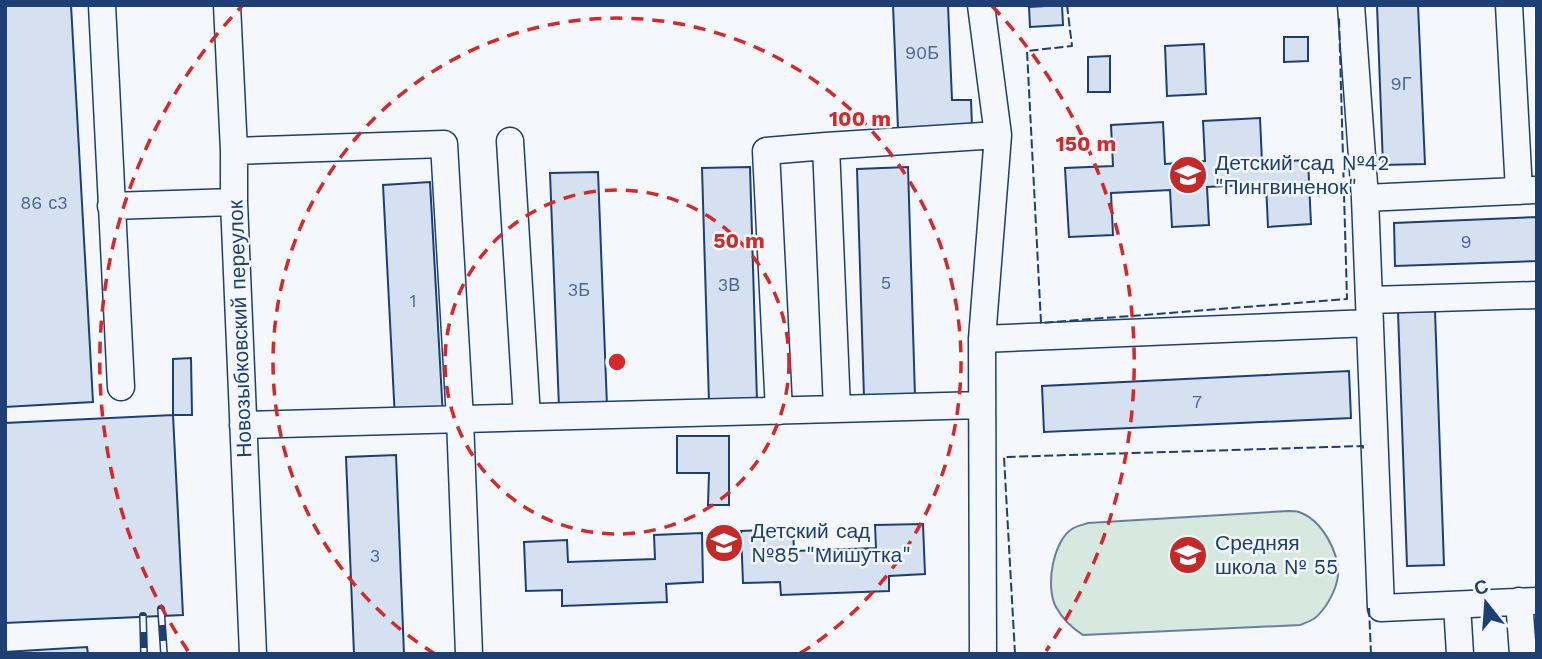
<svg xmlns="http://www.w3.org/2000/svg" width="1542" height="659" font-family="'Work Sans',sans-serif">
<style>
.green{fill:#d7e8df;stroke:#687fa3;stroke-width:2}
.building{fill:#d5e0f0;stroke:#1d3f73;stroke-width:2}
.lines{fill:none;stroke-linecap:round;stroke-linejoin:round}
.minor-casing{stroke:#1d3f73;stroke-width:29}
.minor{stroke:#f4f7fb;stroke-width:26}
.rail-casing{stroke:#1d3f73;stroke-width:8}
.rail{stroke:#f4f7fb;stroke-width:5;stroke-dasharray:16;stroke-linecap:butt}
.fence{stroke:#1d3f73;stroke-width:2;stroke-dasharray:9 3.5;stroke-linecap:butt}
.ring{fill:none;stroke:#d62828;stroke-width:3.5;stroke-dasharray:12 9}
.labels{text-anchor:middle;stroke-width:5;stroke-linejoin:round;paint-order:stroke}
.number-label{font-size:18px;fill:#4b6792}
.poi-label{font-size:21px;fill:#1d3f73;stroke:#f4f7fb;text-anchor:start}
.street-label{font-size:21px;fill:#1d3f73;stroke:#f4f7fb}
.centre{fill:#d62828;stroke:#f4f7fb;stroke-width:3.5}
.ring-label{font-size:21px;text-anchor:middle;font-weight:bold;fill:#d62828;stroke:#f4f7fb;stroke-width:5;stroke-linejoin:round;paint-order:stroke}
</style>
<rect width="100%" height="100%" fill="#f4f7fb"/>
<path class="green" d="M 1288,511 C 1292,511 1296,511 1299,512 C 1322,520 1339,552 1338,575 C 1337,589 1326,609 1315,618 C 1311,621 1305,623 1300,625 L 1083,635 C 1072,628 1062,618 1056,607 C 1045,587 1053,541 1072,529 C 1076,526 1083,525 1088,523 Z"/>
<path class="building" d="M 5,5 L 71,5 L 93,402 L 5,407 Z
M 893,5 L 948,5 L 952,100 L 971,100 L 972,126 L 898,129 Z
M 1062,5 L 1063,25 L 1030,27 L 1029,7 Z
M 1377,5 L 1418,5 L 1425,164 L 1383,165 Z
M 1284,37 L 1308,37 L 1308,61 L 1284,62 Z
M 1204,44 L 1206,94 L 1167,96 L 1165,46 Z
M 1110,56 L 1110,92 L 1088,92 L 1088,57 Z
M 1260,118 L 1262,162 L 1308,160 L 1311,224 L 1268,227 L 1266,184 L 1207,187 L 1209,225 L 1172,227 L 1170,190 L 1111,193 L 1113,235 L 1069,237 L 1065,168 L 1113,166 L 1111,125 L 1163,122 L 1165,164 L 1205,161 L 1203,121 Z
M 750,167 L 757,401 L 709,403 L 702,168 Z
M 908,167 L 915,396 L 864,398 L 857,169 Z
M 598,172 L 607,406 L 559,408 L 550,173 Z
M 430,182 L 443,417 L 395,419 L 383,185 Z
M 1537,217 L 1537,261 L 1395,266 L 1394,223 Z
M 1435,311 L 1444,565 L 1407,566 L 1398,312 Z
M 191,358 L 192,415 L 173,415 L 173,359 Z
M 1349,371 L 1351,418 L 1044,432 L 1042,386 Z
M 173,415 L 183,615 L 5,623 L 5,423 Z
M 677,436 L 729,436 L 729,505 L 708,505 L 709,473 L 677,473 Z
M 396,455 L 404,654 L 354,654 L 346,457 Z
M 923,524 L 925,574 L 889,576 L 889,591 L 781,595 L 780,582 L 743,583 L 741,531 L 793,529 L 794,551 L 876,548 L 875,525 Z
M 702,533 L 703,582 L 666,584 L 667,602 L 562,606 L 562,590 L 526,591 L 524,542 L 567,540 L 568,562 L 655,559 L 654,535 Z
M 87,647 L 88,654 L 5,654 L 5,652 Z"/>
<g class="lines">
<defs>
<path id="minor" d="M 102,5 L 121,387
M 227,5 L 234,151 L 234,202 L 253,654
M 981,5 L 998,135 L 982,339 L 983,654
M 1351,5 L 1365,198 L 1381,608 L 1537,601
M 1509,5 L 1519,191
M 510,141 L 527,417
M 826,146 L 837,409
M 234,151 L 444,144 L 460,419 L 469,654
M 1365,198 L 1535,190
M 111,206 L 234,202
M 1370,300 L 1537,295
M 982,339 L 1370,323
M 779,411 L 766,151 L 826,146 L 998,135
M 243,425 L 982,405
M 1519,601 L 1523,654
M 1457,605 L 1460,654"/>
</defs>
<use href="#minor" class="minor-casing"/>
<use href="#minor" class="minor"/>
<defs>
<path id="rail" d="M 161,609 L 164,654
M 143,616 L 144,654"/>
</defs>
<use href="#rail" class="rail-casing"/>
<use href="#rail" class="rail"/>
<path class="fence" d="M 1067,5 L 1072,46 L 1027,51 L 1041,323 L 1347,299 L 1339,17
M 1369,608 L 1371,654
M 1015,654 L 1004,457 L 1363,446 L 1363,451"/>
</g>
<g class="ring">
<circle cx="617" cy="362" r="172"/>
<path d="M435 654A344 344 0 1 1 799 654"/>
<path d="M188 651A517 517 0 0 1 242 6M992 6A517 517 0 0 1 1046 651"/>
</g>
<defs>
<symbol id="school-disc" viewBox="-11 -11 22 22"><circle r="9.5" fill="#c62828" stroke="#f4f7fb"/><path d="M0-5L7-2L0 1L-7-2ZM-4 1L0 2.5L4 1V4Q0 6-4 4Z" fill="#fff"/></symbol>
</defs>
<g fill-rule="evenodd">
<use href="#school-disc" x="1166" y="153" width="44" height="44"/>
<use href="#school-disc" x="702" y="521" width="44" height="44"/>
<use href="#school-disc" x="1166" y="533" width="44" height="44"/>
</g>
<g class="labels">
<g class="number-label">
<text x="922" y="59">90Б</text>
<text x="1401" y="90">9Г</text>
<text x="44" y="209">86 с3</text>
<text x="1466" y="248">9</text>
<text x="886" y="289">5</text>
<text x="729" y="291">3В</text>
<text x="579" y="296">3Б</text>
<text x="413" y="307">1</text>
<text x="1197" y="408">7</text>
<text x="375" y="562">3</text>
</g>
<g class="poi-label">
<text x="1215" y="170">Детский сад №42<tspan x="1215" dy="24">"Пингвиненок"</tspan></text>
<text x="751" y="538">Детский сад<tspan x="751" dy="24">№85 "Мишутка"</tspan></text>
<text x="1215" y="550">Средняя<tspan x="1215" dy="24">школа № 55</tspan></text>
</g>
<g class="street-label">
<text transform="translate(240 329) rotate(-92)" y="7">Новозыбковский переулок</text>
</g>
</g>
<circle cx="617" cy="362" r="10" class="centre"/>
<g class="ring-label">
<text x="860" y="126">100 m</text>
<text x="1086" y="151">150 m</text>
<text x="739" y="248">50 m</text>
</g>
<rect width="1542" height="659" fill="none" stroke="#1d3f73" stroke-width="14"/>
<g transform="translate(1486 603) rotate(343)" stroke="#f4f7fb" stroke-width="5" paint-order="stroke">
<path d="M0-5L12 26L0 18L-12 26Z" fill="#1d3f73"/>
<text y="-10" font-size="19" font-weight="bold" text-anchor="middle" fill="#1d3f73">С</text>
</g>
</svg>
